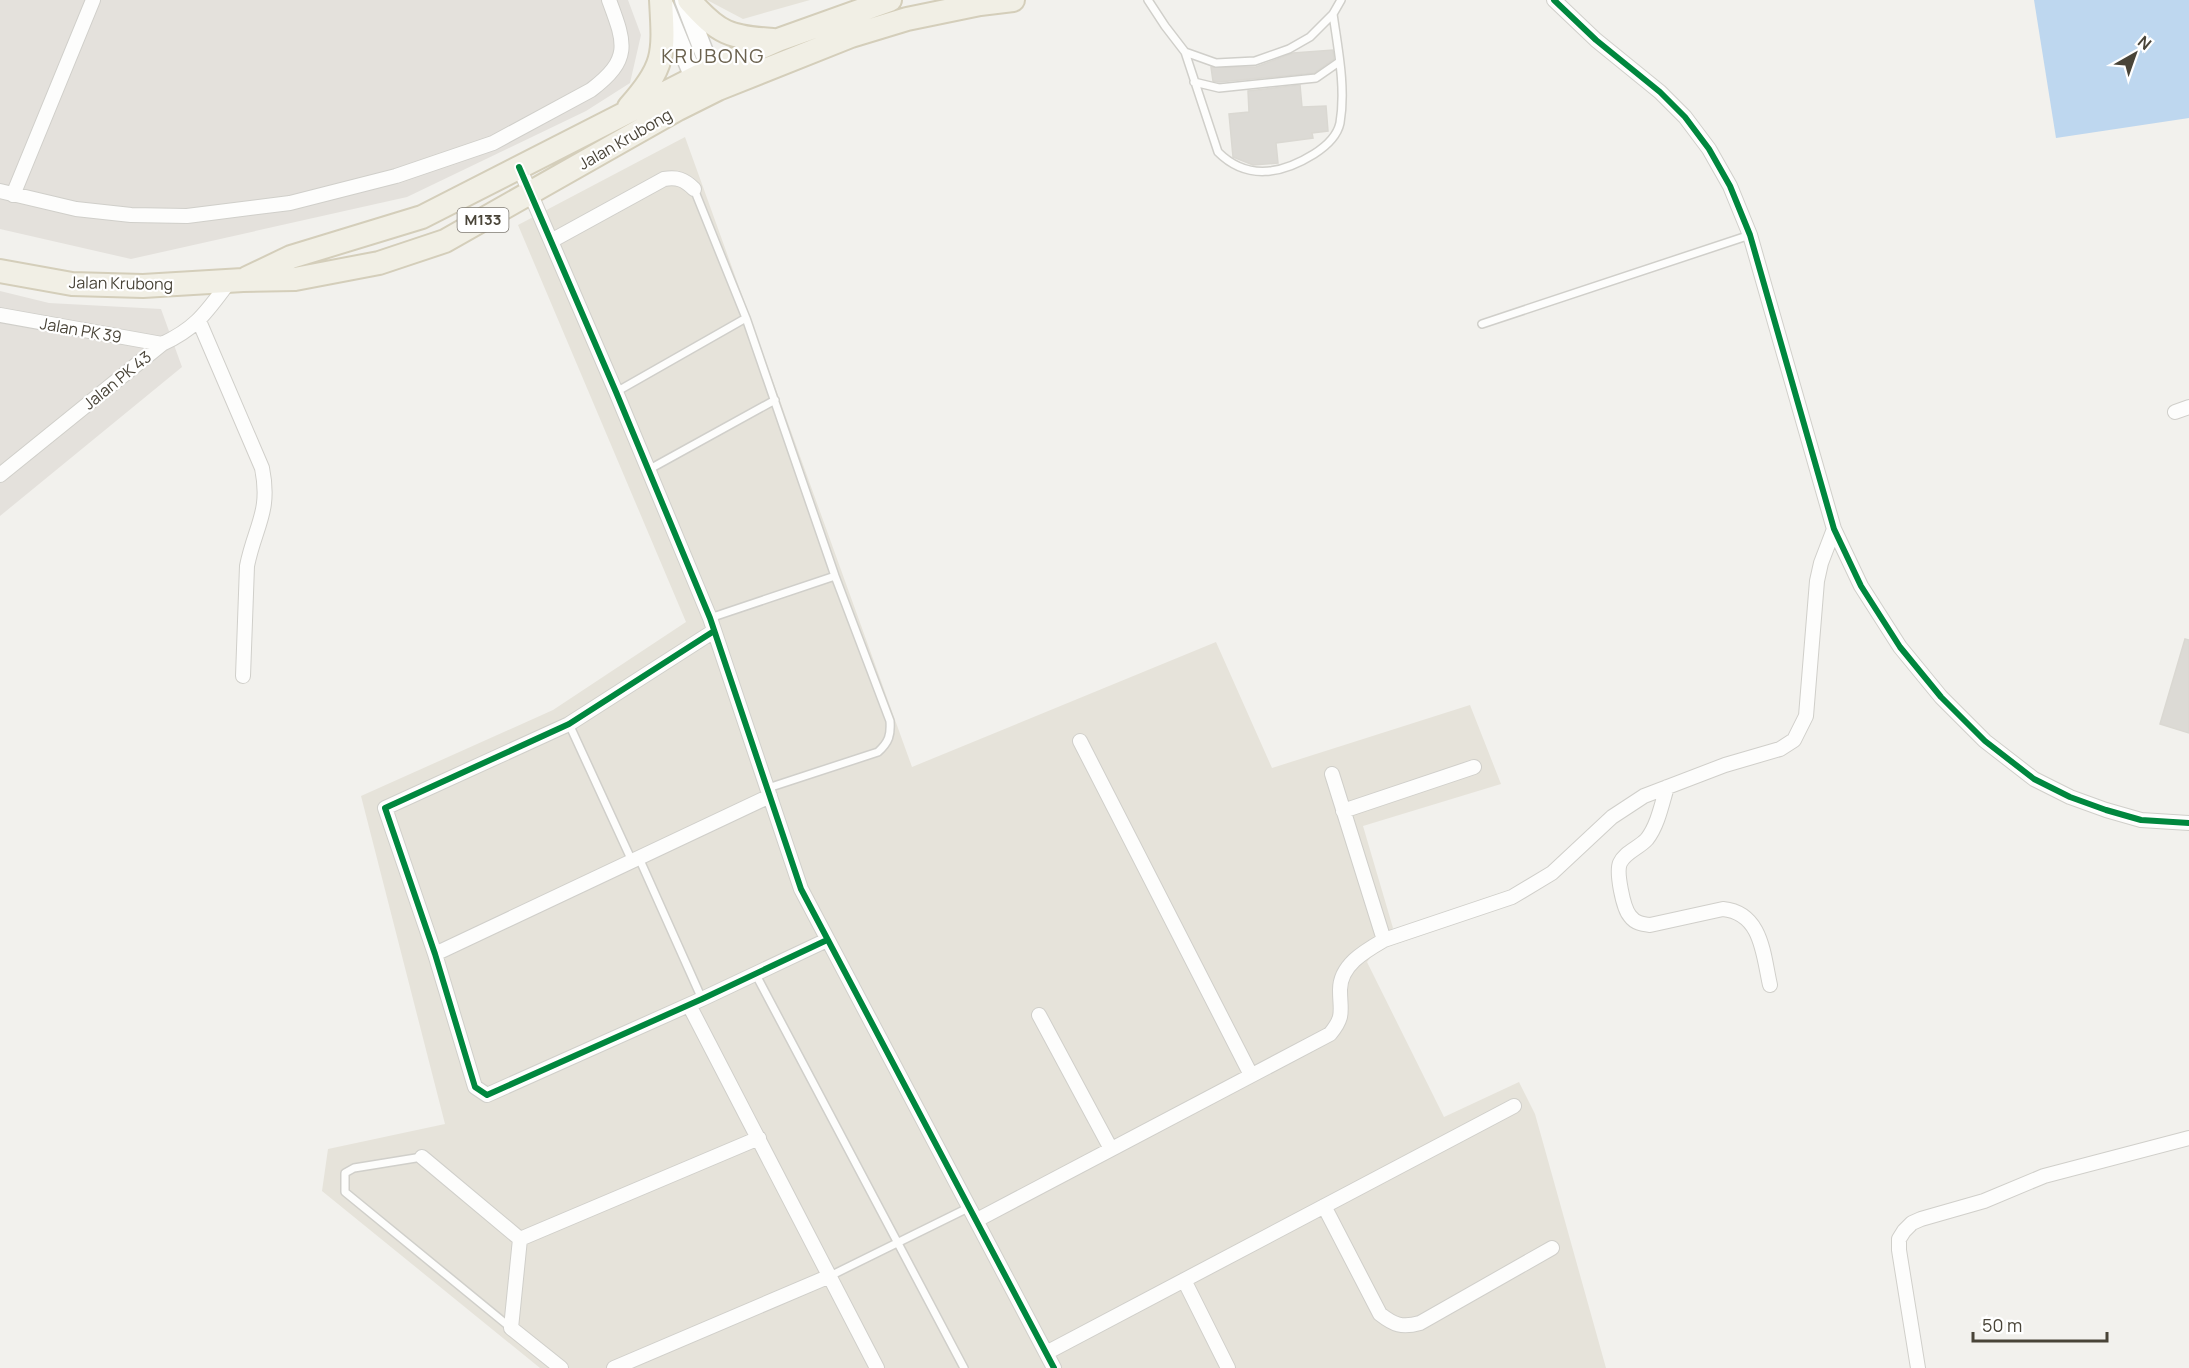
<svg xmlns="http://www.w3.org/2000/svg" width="2189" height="1368" font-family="Manrope,sans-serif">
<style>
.residential{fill:#e6e3da}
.industrial{fill:#e4e1dc}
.water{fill:#bed7ef}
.building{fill:#dcdad5;stroke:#dad8d2;stroke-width:1.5}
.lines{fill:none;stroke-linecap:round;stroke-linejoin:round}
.service-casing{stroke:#d0cfca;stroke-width:10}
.minor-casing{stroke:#d0cfca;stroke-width:16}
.tertiary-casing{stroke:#d0cfca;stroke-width:21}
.primary-casing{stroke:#d4ceba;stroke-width:26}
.service{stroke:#fdfdfc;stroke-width:7}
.minor{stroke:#fdfdfc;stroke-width:14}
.tertiary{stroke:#fdfdfc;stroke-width:18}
.primary{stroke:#f1efe5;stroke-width:22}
.cycleway-casing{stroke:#fff;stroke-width:10}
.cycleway{stroke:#00873e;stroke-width:6}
.labels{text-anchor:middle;stroke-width:4.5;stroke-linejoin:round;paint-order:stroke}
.shield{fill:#fff;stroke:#807c74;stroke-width:1.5}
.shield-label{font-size:15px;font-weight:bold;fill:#494438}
.street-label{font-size:16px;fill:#494438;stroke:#fff}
.quarter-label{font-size:20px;letter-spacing:1.5px;fill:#6b624f;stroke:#fff}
</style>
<rect width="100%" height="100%" fill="#f2f1ed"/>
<path class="residential" d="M 707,0 L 810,0 L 743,19 Z
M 685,137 L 912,767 L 1216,642 L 1272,768 L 1470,705 L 1501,784 L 1363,826 L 1393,928 L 1367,962 L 1444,1117 L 1519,1082 L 1535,1114 L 1606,1368 L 540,1368 L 322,1191 L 328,1149 L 445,1124 L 361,796 L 553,710 L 686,622 L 518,225 Z"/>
<path class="industrial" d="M 0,0 L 628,0 L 641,35 L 630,83 L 586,111 L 407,197 L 131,259 L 0,229 Z
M 0,291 L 49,303 L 161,309 L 182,367 L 0,516 Z"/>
<path class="water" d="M 2034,0 L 2189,0 L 2189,118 L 2056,138 Z"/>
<path class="building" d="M 1333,50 L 1334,59 L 1314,73 L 1219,82 L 1213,81 L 1211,67 L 1256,67 L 1293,53 Z
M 1300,85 L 1302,107 L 1326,106 L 1328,131 L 1312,133 L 1313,138 L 1276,143 L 1278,163 L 1253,165 L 1233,157 L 1229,114 L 1249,112 L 1248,91 Z
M 2185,639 L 2189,640 L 2189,733 L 2160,724 Z"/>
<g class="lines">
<defs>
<path id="service" d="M 1148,0 L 1165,26 L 1185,52 L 1216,63 L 1255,61 L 1289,49 L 1310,37 L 1333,14 L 1341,0
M 1185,52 L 1218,152 C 1247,181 1282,174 1314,154 C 1325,147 1337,137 1340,123 C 1346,88 1338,49 1333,14
M 1194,82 L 1219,88 L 1316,78 L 1339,62
M 694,189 L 746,318 L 835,576 L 890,721 C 891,735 889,742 878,752 L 768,788
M 1482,324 L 1750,235
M 616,392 L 746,318
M 648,470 L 775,400
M 710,618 L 835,576
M 569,724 L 632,861
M 639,858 L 702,999
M 755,973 L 964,1368
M 422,1157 L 354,1168 L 345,1173 L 345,1192 L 511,1328
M 830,1276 L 970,1207"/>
<path id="minor" d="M 1554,0 L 1596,40 L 1660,92 L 1685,117 L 1709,149 L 1730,186 L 1750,235 L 1834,529 L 1861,586 L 1900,647 L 1941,697 L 1985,741 L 2034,779 L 2070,797 L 2106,810 L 2141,820 L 2189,823
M 519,167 L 616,392 L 710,618 L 801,889 L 1054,1368
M 0,191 L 76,209 L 131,215 L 187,216 L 290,203 L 396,176 L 493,143 L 591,90 C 632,59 625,43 609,0
M 13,195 L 93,0
M 551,241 L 664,179 C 677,177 684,179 694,189
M 0,315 L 162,344
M 199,321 L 262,468 C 271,512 255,526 247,566 L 243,676
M 2175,412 L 2189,407
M 0,475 L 162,344 C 197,328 207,311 229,282
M 714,631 L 569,724 L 385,808 L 435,954 L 475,1087 L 487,1095 L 702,999 L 827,940
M 1080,741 L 1251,1075
M 1332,774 L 1384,940 L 1512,897 L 1552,873 L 1612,817 L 1644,796 L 1725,765 L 1780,749 L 1794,740 L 1806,716 L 1817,581 L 1821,563 L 1834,529
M 1667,787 C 1662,803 1658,825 1647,839 C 1639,848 1625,852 1620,863 C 1616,872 1623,908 1630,916 C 1635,923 1642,924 1650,925 L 1723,909 C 1762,913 1763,954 1770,985
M 1343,811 L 1474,767
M 435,954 L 770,796
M 689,1005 L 877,1368
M 1039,1015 L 1111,1149
M 422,1157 L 520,1239 L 759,1138
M 1324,1206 L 1380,1314 C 1394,1325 1402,1328 1420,1323 L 1552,1248
M 977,1220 L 1330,1034 C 1345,1016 1340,1011 1340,990 C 1340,965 1365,951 1384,940
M 520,1239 L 511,1328 L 561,1368
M 1184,1280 L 1228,1368
M 1046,1353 L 1514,1106
M 614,1368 L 830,1276
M 1918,1368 L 1899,1250 L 1899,1239 L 1904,1231 L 1912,1223 L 1921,1219 L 1984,1201 L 2044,1176 L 2189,1138"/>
<path id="tertiary" d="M 684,0 L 715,81
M 665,7 L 699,90"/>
<path id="primary" d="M 689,0 C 719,34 729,37 773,40
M 629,107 C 666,66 664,53 661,0
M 0,271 L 72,284 L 143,286 L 243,280 L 295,279 L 379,263 L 445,241 L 678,109 L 718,89 L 851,36 L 907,19 L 980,4 L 1013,0
M 247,278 L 291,257 L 422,217 L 710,70 L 778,40 L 890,0"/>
</defs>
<use href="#service" class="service-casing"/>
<use href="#minor" class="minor-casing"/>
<use href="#tertiary" class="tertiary-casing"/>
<use href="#primary" class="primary-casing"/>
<use href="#service" class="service"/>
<use href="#minor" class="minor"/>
<use href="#tertiary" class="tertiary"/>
<use href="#primary" class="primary"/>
<defs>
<path id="cycleway" d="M 1554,0 L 1596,40 L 1660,92 L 1685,117 L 1709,149 L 1730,186 L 1750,235 L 1834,529 L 1861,586 L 1900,647 L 1941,697 L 1985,741 L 2034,779 L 2070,797 L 2106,810 L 2141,820 L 2189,823
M 519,167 L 616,392 L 710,618 L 801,889 L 1054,1368
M 714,631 L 569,724 L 385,808 L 435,954 L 475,1087 L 487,1095 L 702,999 L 827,940"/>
</defs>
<use href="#cycleway" class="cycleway-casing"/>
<use href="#cycleway" class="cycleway"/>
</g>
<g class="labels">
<rect class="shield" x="457.5" y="208" width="51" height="24" rx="4.5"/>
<g class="shield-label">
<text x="483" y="225">M133</text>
</g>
<g class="street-label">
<text transform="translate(625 139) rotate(-30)" y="6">Jalan Krubong</text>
<text transform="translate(121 283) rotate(1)" y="6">Jalan Krubong</text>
<text transform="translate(81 330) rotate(10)" y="6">Jalan PK 39</text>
<text transform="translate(117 380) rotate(-39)" y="6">Jalan PK 43</text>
</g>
<g class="quarter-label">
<text x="713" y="63">KRUBONG</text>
</g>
</g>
<g transform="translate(2135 54) rotate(40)" stroke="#ffffff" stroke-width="4.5" paint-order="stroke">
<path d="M0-4.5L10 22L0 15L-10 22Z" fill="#494438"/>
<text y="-9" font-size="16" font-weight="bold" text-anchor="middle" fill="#494438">N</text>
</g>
<path d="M1973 1332v9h134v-9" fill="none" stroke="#494438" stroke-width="3"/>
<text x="1982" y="1332" font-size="18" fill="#494438" stroke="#ffffff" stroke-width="4.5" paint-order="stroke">50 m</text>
</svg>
